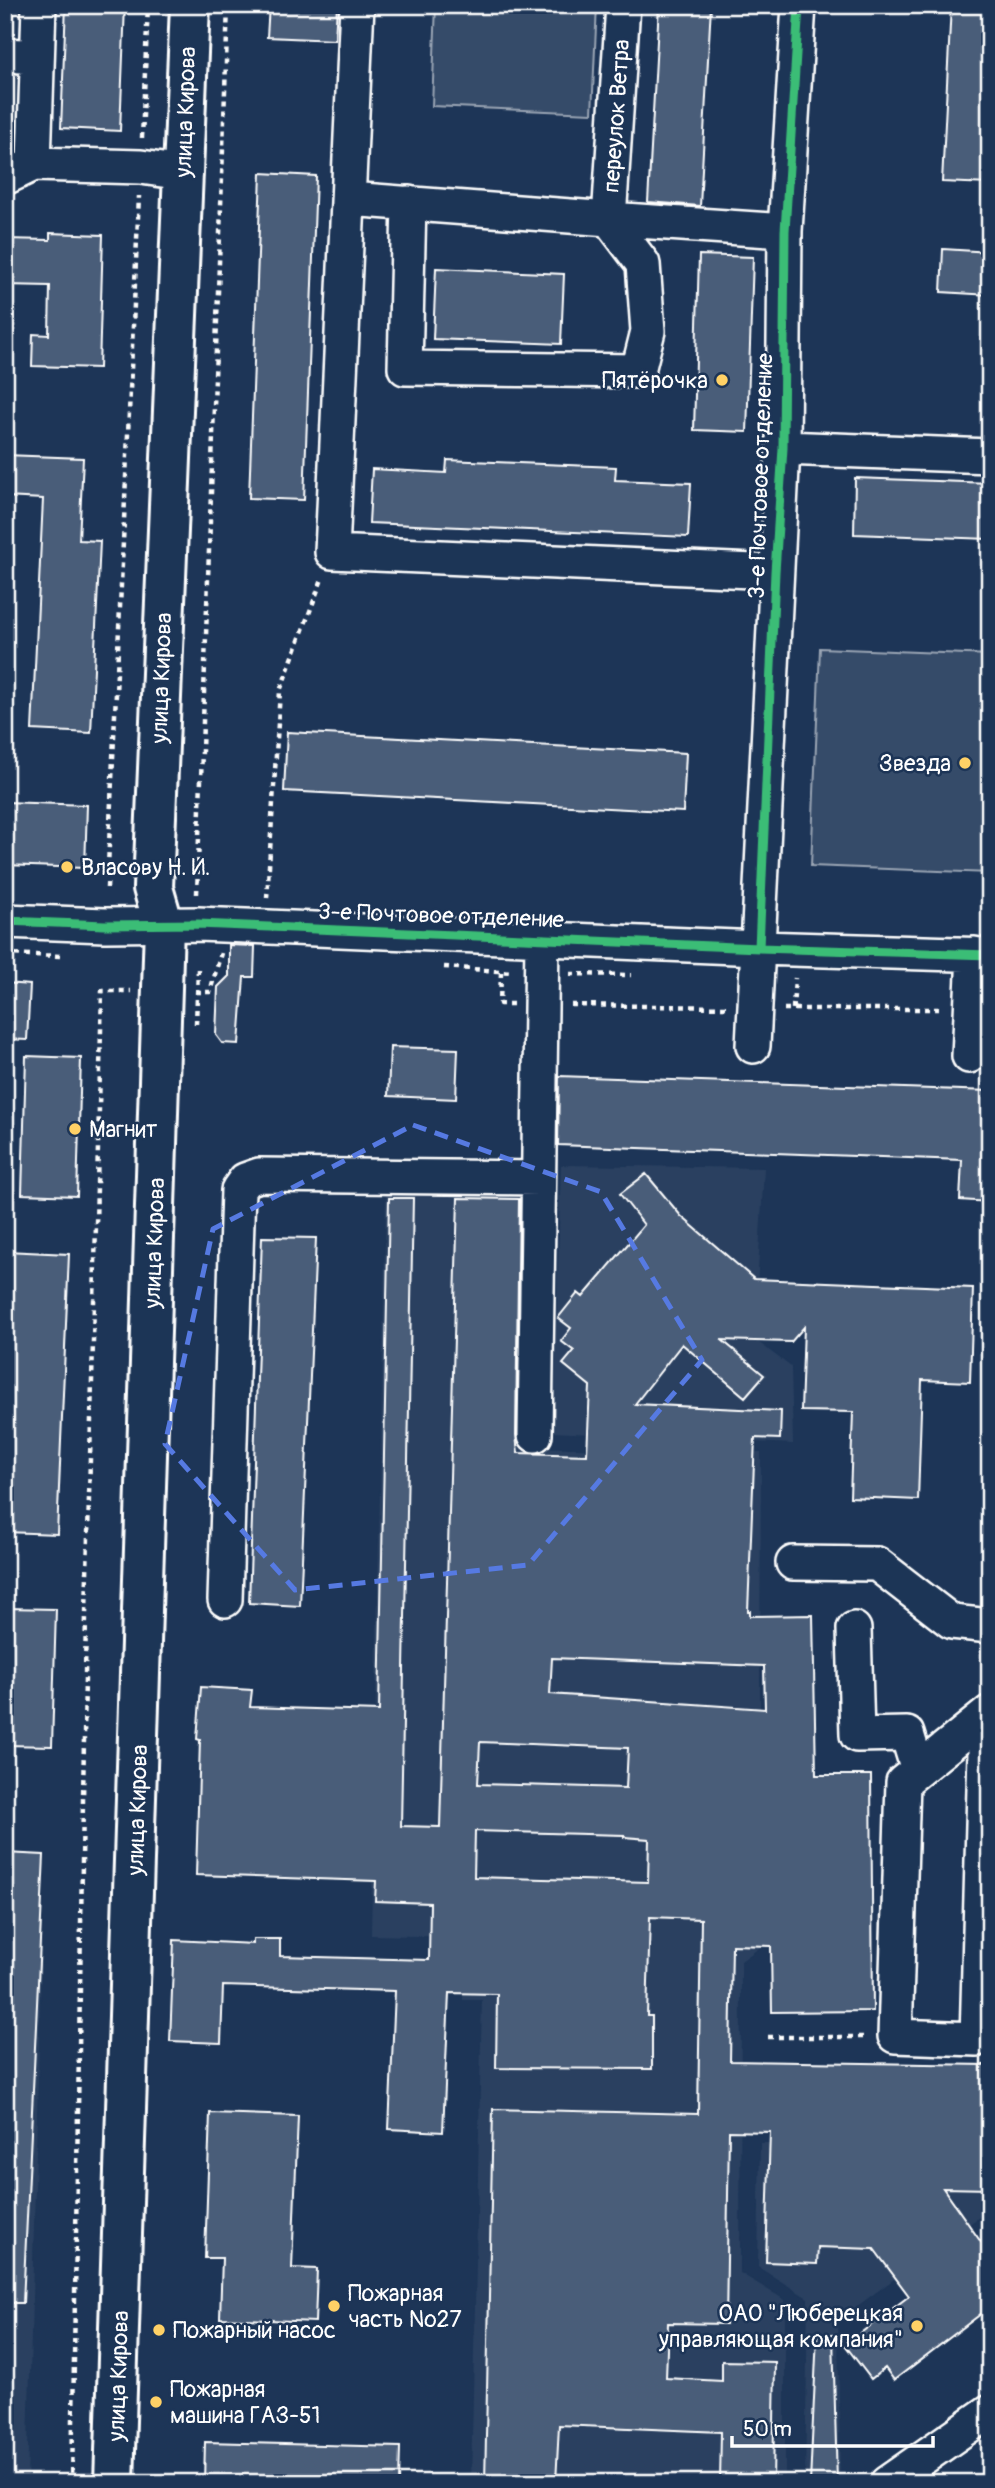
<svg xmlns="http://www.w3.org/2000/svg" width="995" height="2488" font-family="Pangolin,sans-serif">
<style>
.built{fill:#2a4161}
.green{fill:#364b69;stroke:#9aa5b4;stroke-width:2}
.building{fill:#4a5d79;stroke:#fff;stroke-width:2;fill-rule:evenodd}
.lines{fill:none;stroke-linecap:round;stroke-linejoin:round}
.minor-casing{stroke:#fff;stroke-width:38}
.major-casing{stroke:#fff;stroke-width:44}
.path{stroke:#fff;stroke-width:4.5;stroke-dasharray:5 5;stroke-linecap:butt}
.minor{stroke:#1d3557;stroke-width:33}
.major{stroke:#1d3557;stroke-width:38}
.cycleway-casing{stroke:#1d3557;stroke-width:13}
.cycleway{stroke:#3abd76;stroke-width:9}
.marked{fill:none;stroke:#567ae2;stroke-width:5;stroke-dasharray:14 9;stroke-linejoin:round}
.poi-dot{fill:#ffd166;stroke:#1d3557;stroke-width:2.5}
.labels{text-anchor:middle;stroke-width:5;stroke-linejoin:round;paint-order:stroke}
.street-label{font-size:23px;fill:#fff;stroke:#1d3557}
.poi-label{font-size:23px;fill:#fff;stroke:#1d3557;text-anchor:start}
</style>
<rect width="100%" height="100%" fill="#1d3557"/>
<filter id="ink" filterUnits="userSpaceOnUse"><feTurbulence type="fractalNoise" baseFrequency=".0143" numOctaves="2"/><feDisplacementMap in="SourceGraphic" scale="14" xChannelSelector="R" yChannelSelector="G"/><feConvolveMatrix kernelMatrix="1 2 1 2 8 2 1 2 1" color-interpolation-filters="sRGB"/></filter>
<g filter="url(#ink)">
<path class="built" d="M 561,1165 L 764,1168 L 754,1339 L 791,1367 L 793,1444 L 553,1432 Z
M 386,1192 L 531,1194 L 525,1447 L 761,1452 L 759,1948 L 741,1961 L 740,2273 L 785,2300 L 785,2483 L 471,2483 L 482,2000 L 463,2000 L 464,1937 L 371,1935 Z
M 5,1853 L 44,1855 L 27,2483 L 5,2483 Z
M 990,2142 L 990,2209 L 838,2320 L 840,2483 L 805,2483 L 808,2298 L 758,2267 L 760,2143 Z"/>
<path class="green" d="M 436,5 L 597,5 L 592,113 L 432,106 Z
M 820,648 L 990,655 L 990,873 L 811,866 Z"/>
<path class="building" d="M 66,5 L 125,5 L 120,131 L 61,128 Z
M 269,5 L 337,5 L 335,40 L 267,37 Z
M 659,5 L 711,5 L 700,206 L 648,202 Z
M 951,5 L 990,5 L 990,184 L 942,182 Z
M 261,173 L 316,176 L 304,500 L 249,498 Z
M 50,233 L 103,235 L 99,368 L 32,366 L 33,334 L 49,335 L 50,286 L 5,285 L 5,239 L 50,240 Z
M 943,249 L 990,252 L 990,295 L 941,292 Z
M 699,255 L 753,257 L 747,432 L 694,430 Z
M 436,268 L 564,274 L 561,344 L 433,339 Z
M 5,455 L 83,458 L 79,540 L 100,541 L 91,733 L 32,730 L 43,499 L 5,497 Z
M 447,460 L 616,467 L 615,480 L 691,483 L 688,537 L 369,523 L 372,469 L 446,473 Z
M 855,478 L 990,483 L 990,539 L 854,534 Z
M 287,732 L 686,753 L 683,812 L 284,791 Z
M 5,802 L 87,805 L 85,868 L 5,865 Z
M 229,945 L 255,946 L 254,977 L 244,977 L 239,1044 L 222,1043 L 216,1035 L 218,987 L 229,976 Z
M 5,983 L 30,985 L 27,1040 L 5,1039 Z
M 390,1047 L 458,1049 L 456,1099 L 388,1096 Z
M 26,1056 L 81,1058 L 77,1196 L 22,1194 Z
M 559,1076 L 990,1091 L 990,1202 L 960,1200 L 962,1160 L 558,1145 Z
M 646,1174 L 681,1216 L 754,1279 L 973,1288 L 970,1382 L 922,1380 L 918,1500 L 850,1497 L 853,1412 L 801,1411 L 804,1327 L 791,1342 L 722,1340 L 764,1375 L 745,1397 L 682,1344 L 635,1404 L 781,1411 L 780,1439 L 755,1438 L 748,1611 L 750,1611 L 750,1616 L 813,1615 L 816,1775 L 871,1775 L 873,2011 L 772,2012 L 771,1946 L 732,1945 L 730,2061 L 987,2065 L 986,2153 L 990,2153 L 990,2189 L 943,2188 L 981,2242 L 990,2235 L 990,2307 L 894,2380 L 885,2368 L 871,2379 L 845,2345 L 909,2296 L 874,2249 L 818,2247 L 817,2264 L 766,2262 L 770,2132 L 729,2131 L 726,2324 L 668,2323 L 666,2378 L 722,2381 L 722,2361 L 775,2362 L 773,2483 L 720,2483 L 721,2432 L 559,2425 L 556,2483 L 485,2483 L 493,2109 L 698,2114 L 701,1919 L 650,1917 L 647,2016 L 652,2016 L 652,2069 L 496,2068 L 497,1994 L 449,1993 L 443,2132 L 389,2129 L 395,1991 L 223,1986 L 221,2043 L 170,2041 L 174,1940 L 253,1944 L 253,1939 L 280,1939 L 280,1956 L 429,1960 L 430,1903 L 375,1901 L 376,1881 L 196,1875 L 200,1740 L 197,1739 L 201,1687 L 252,1690 L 250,1707 L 379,1711 L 389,1198 L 413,1198 L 401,1826 L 440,1827 L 458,1198 L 519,1199 L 516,1435 L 518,1453 L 587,1455 L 590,1386 L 563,1364 L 574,1351 L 561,1341 L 571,1328 L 558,1318 L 578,1293 L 583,1297 L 644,1225 L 620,1194 ZM 552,1658 L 764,1666 L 765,1709 L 550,1694 ZM 480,1742 L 628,1748 L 626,1788 L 478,1784 ZM 475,1831 L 624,1835 L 624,1837 L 649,1839 L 648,1882 L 474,1877 Z
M 262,1237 L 316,1238 L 300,1606 L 249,1603 Z
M 5,1251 L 69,1254 L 57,1534 L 5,1532 Z
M 5,1608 L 56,1609 L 52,1746 L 5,1745 Z
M 5,1853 L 44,1855 L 23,2303 L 5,2303 Z
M 210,2113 L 298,2116 L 292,2268 L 317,2269 L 315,2322 L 220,2318 L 222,2258 L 205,2258 Z
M 817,2335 L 833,2335 L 837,2483 L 810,2483 Z
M 205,2442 L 400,2447 L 399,2483 L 204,2483 Z"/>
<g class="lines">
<defs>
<path id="minor" d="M 357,5 L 332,552 L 775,572
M 623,5 L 609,219 L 785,231
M 5,55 L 37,57
M 34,164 L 39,5
M 5,178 L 34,164 L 141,167 L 183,173
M 349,199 L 609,219 L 643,264 L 648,331 L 638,371 L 405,368 L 409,203
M 783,448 L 990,456
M 5,921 L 105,925 L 198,924 L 759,948 L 990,955
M 753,1046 L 783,448 L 785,231 L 799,5
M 969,1056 L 974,954
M 535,1435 L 542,938
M 793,1563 L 877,1564 L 952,1622 L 990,1626
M 225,1600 L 238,1190 L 245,1180 L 259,1175 L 538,1178
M 854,1629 L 857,1735 L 907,1734 L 918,1770
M 986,1717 L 977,2039 L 895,2036 L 903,1782 L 990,1712
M 887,2483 L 990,2411"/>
<path id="major" d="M 114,2483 L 164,926 L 153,888 L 190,5"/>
</defs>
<use href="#minor" class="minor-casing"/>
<use href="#major" class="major-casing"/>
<path class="path" d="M 142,138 L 148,5
M 107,888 L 139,196
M 197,894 L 228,5
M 267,898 L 280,691 L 322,579
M 5,954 L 61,956
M 444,967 L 512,972
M 501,972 L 500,1004 L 513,1004
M 570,974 L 631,975
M 196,992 L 210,992 L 221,953
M 571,1005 L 726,1007
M 784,1009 L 943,1009
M 793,1009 L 795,978
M 196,1024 L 198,969
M 768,2037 L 866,2037
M 72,2483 L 86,1614 L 102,991 L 131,991"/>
<use href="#minor" class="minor"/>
<use href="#major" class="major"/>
<defs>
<path id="cycleway" d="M 5,921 L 105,925 L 198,924 L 759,948 L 990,955
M 759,948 L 775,572 L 783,448 L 785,231 L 799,5"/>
</defs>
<use href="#cycleway" class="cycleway-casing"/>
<use href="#cycleway" class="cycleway"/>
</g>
</g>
<path class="marked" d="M 413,1125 L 601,1192 L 702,1360 L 528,1565 L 295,1590 L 165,1444 L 213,1229 Z"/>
<g class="poi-dot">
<circle cx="722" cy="380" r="7"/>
<circle cx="965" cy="763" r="7"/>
<circle cx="67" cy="867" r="7"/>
<circle cx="75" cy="1129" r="7"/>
<circle cx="334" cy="2306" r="7"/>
<circle cx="917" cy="2326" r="7"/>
<circle cx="159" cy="2330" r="7"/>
<circle cx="156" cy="2402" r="7"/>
</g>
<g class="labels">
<g class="street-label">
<text transform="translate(185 112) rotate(-88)" y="8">улица Кирова</text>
<text transform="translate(616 116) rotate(-86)" y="8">переулок Ветра</text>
<text transform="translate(760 476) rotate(-88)" y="8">3-е Почтовое отделение</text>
<text transform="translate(161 678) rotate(-88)" y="8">улица Кирова</text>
<text transform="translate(441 915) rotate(2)" y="8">3-е Почтовое отделение</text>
<text transform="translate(154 1243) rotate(-88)" y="8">улица Кирова</text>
<text transform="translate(137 1810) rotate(-88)" y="8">улица Кирова</text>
<text transform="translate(118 2376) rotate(-88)" y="8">улица Кирова</text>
</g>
<g class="poi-label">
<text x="708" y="388" text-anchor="end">Пятёрочка</text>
<text x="951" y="771" text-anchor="end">Звезда</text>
<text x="81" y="875">Власову Н. И.</text>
<text x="89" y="1137">Магнит</text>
<text x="348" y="2301">Пожарная<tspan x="348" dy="26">часть №27</tspan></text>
<text x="903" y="2321" text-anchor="end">ОАО "Люберецкая<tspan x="903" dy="26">управляющая компания"</tspan></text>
<text x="173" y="2338">Пожарный насос</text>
<text x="170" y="2397">Пожарная<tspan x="170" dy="26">машина ГАЗ-51</tspan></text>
</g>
</g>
<rect width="995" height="2488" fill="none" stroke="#1d3557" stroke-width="28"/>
<rect x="14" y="14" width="967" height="2460" fill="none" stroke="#fff" stroke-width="2.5" filter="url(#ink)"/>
<path d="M732 2436v10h201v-10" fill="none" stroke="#ffffff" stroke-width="3.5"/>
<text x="743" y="2436" font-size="21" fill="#ffffff" stroke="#1d3557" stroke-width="5" paint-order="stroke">50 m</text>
</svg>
